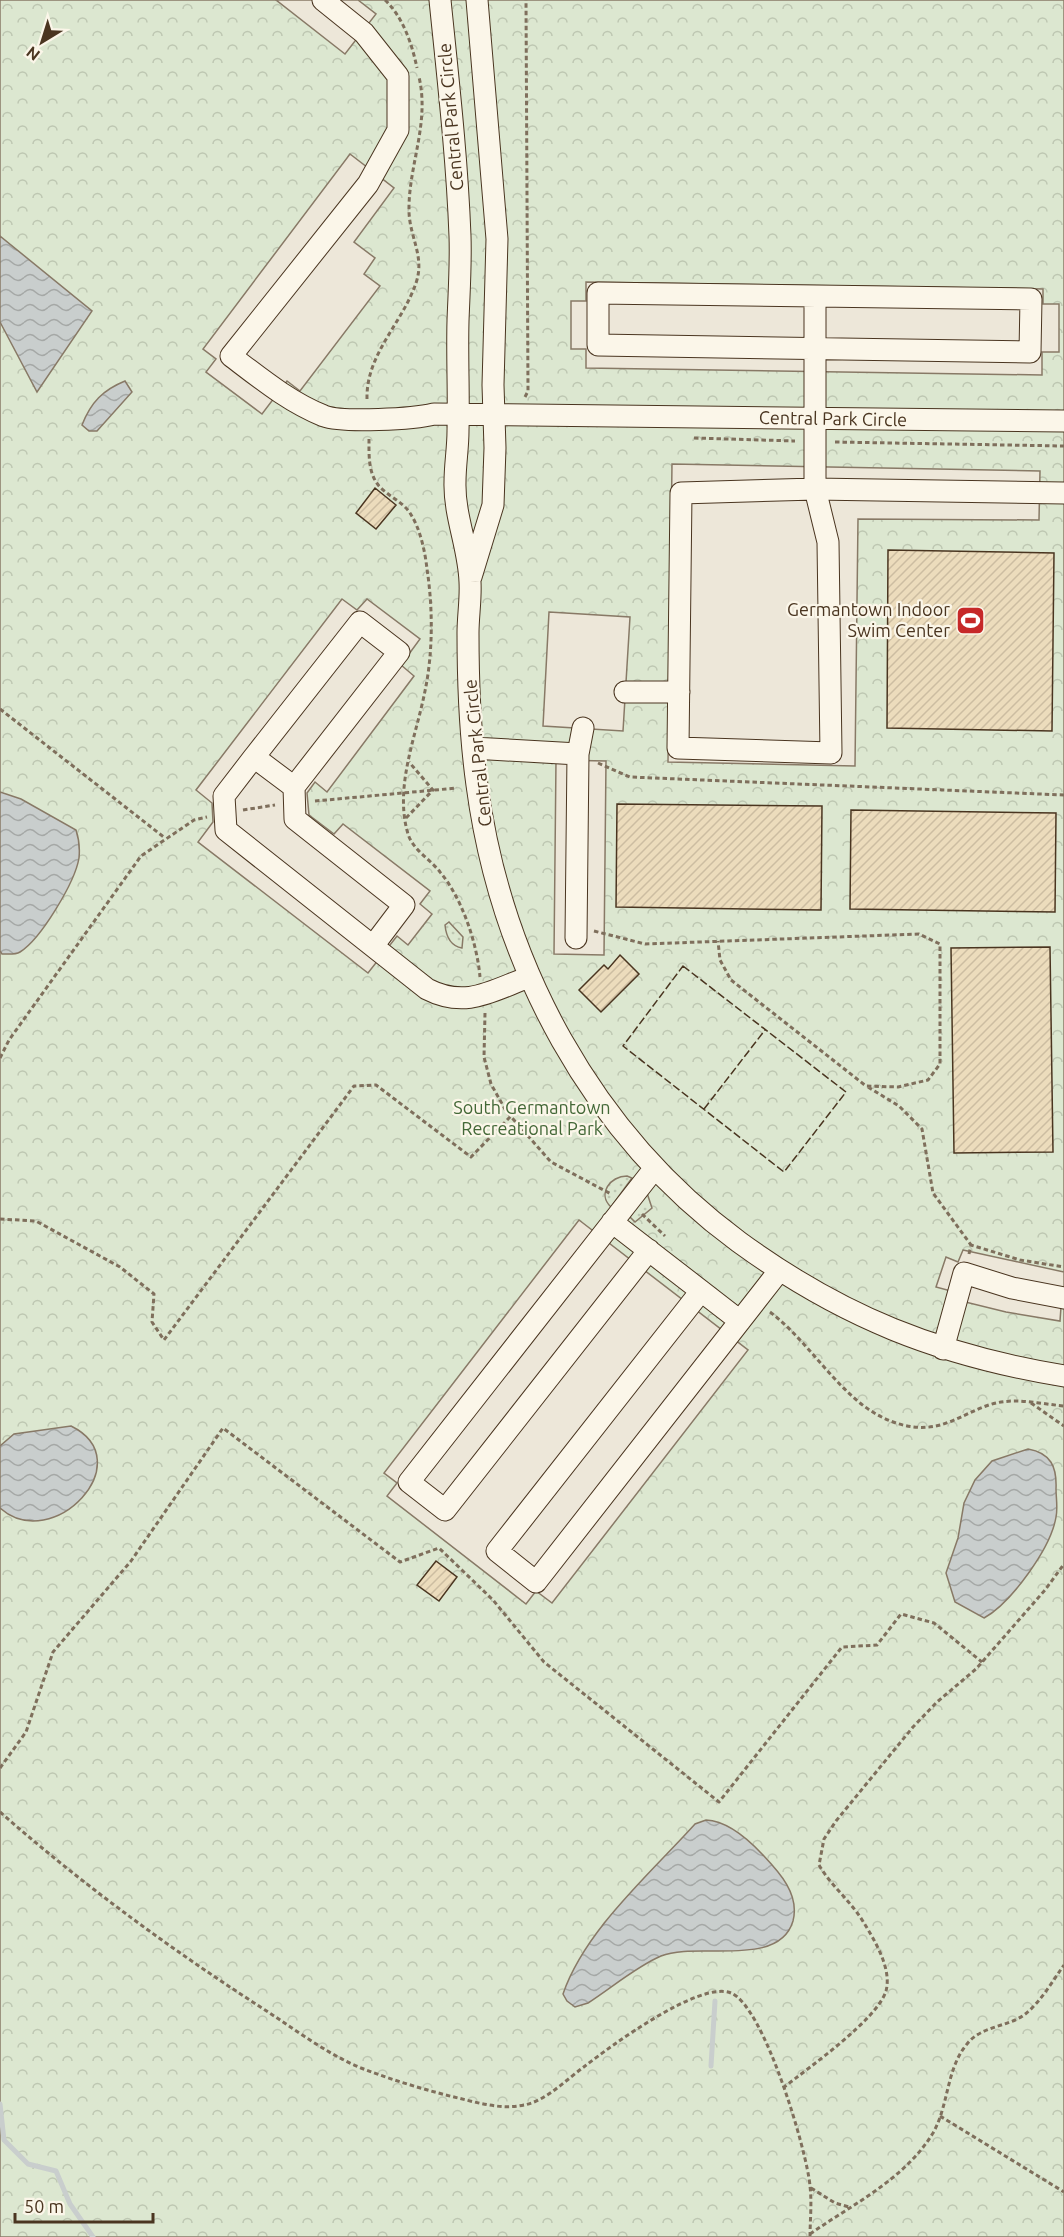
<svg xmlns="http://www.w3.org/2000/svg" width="1064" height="2237" font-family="Ubuntu,sans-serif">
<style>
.forest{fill:url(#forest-crowns);stroke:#887966;stroke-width:1.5}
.garden{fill:url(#garden-dots);stroke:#887966;stroke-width:1.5}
.parking{fill:#ede7d9;stroke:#887966;stroke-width:1.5}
.water{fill:url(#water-waves);stroke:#887966;stroke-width:1.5}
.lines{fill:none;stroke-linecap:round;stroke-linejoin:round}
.stream{stroke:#c9cecd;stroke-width:5}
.building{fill:url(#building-hatch);stroke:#4a3520;stroke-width:1.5}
.minor-casing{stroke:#4a3520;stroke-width:23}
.path{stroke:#7f6f5c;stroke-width:3;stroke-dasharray:4.5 3;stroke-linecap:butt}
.minor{stroke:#fbf6e9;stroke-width:21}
.fence{stroke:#4a3520;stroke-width:1.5;stroke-dasharray:8 3;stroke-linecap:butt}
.labels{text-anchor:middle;stroke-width:4.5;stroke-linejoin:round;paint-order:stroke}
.street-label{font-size:18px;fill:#4a3520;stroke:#fbf6e9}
.poi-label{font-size:18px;fill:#4a3520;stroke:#fbf6e9;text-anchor:end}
.park-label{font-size:18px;fill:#436837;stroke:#fbf6e9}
</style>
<defs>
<pattern id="forest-crowns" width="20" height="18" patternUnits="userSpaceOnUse" patternTransform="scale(1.5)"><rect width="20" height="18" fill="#dce7d0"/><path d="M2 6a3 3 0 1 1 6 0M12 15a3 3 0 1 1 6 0" fill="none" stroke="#bec7b2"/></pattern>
<pattern id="garden-dots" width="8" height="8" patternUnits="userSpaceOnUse" patternTransform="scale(1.5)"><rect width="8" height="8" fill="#dce7d0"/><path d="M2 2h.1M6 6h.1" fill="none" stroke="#bec7b2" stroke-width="1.8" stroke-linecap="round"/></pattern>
<pattern id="water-waves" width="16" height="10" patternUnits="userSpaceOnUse" patternTransform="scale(1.5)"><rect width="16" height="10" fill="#c9cecd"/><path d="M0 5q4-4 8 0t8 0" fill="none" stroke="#a5a8a6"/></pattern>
<pattern id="building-hatch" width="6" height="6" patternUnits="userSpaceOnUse" patternTransform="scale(1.5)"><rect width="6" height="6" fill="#ecdcbc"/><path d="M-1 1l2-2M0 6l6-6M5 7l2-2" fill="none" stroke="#ccbda1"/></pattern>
</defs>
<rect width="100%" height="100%" fill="#fbf6e9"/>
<path class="forest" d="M 0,0 L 1064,0 L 1064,2237 L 0,2237 Z"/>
<path class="garden" d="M 449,922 L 463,937 L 462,948 C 450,946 446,935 445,925 Z
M 627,1176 L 632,1178 L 611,1207 C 597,1194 610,1176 627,1176 Z
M 647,1193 L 652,1208 L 635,1222 L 630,1217 L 637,1204 Z"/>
<path class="parking" d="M 276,0 L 358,0 L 376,14 L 345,54 Z
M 350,154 L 394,188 L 354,242 L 375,258 L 364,274 L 380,286 L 300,391 L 287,381 L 262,414 L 206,372 L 216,359 L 203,349 Z
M 586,282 L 1043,289 L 1043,304 L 1059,304 L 1059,352 L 1042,352 L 1042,375 L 586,368 L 586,349 L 571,349 L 571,301 L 586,301 Z
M 672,464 L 1040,471 L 1039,520 L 858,519 L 855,766 L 668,762 Z
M 342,599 L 357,610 L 367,599 L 420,639 L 401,665 L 414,676 L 327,792 L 315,782 L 307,793 L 309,815 L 334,834 L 343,824 L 430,891 L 420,904 L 432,914 L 408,945 L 397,936 L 368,973 L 198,842 L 213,822 L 212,803 L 196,790 Z
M 549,612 L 630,617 L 623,731 L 543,726 Z
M 556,760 L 606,761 L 604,955 L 554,954 Z
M 579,1220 L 748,1350 L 552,1603 L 536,1591 L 526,1604 L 387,1496 L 397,1483 L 384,1473 Z
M 963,1250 L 1064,1272 L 1064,1307 L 1061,1307 L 1060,1321 L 1006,1312 L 949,1298 L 951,1291 L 936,1287 L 946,1257 L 958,1262 Z"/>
<path class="water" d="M 0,236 L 92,311 L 37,392 L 0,322 Z
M 125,381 L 132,392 L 97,431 L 89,431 L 82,425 C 91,402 103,390 125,381 Z
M 0,792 L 21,799 L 76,830 C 79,839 80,848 79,858 C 75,882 41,939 20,952 C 15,955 8,954 2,954 L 0,951 Z
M 71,1426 C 142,1461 53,1555 0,1508 L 0,1446 L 14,1434 Z
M 1028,1449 C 1051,1453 1057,1467 1056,1489 C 1056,1498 1058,1508 1056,1517 C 1051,1548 1011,1603 984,1618 L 955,1602 L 946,1573 L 958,1538 L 964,1503 L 975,1480 L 992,1461 Z
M 706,1820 C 727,1821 747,1838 762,1854 C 779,1872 800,1894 793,1921 C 779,1969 696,1941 661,1956 C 637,1966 610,1989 588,2003 L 575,2007 L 567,2001 L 563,1994 C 585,1930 650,1874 695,1824 Z"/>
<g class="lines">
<path class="stream" d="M 711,2066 L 715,2001
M 0,2104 L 4,2140 L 28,2164 L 56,2171 L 70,2204 L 93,2237"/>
</g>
<path class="building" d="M 375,488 L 396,505 L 376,529 L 356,513 Z
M 888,550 L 1054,553 L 1052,731 L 887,728 Z
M 617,804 L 822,806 L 821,910 L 616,907 Z
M 851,810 L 1056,813 L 1055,912 L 850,909 Z
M 1050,947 L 1053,1152 L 954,1153 L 951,948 Z
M 620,955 L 639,974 L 601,1012 L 579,990 L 604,965 L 608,969 Z
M 436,1561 L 457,1577 L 439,1601 L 417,1585 Z"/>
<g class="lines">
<defs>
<path id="minor" d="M 323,0 L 364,33 L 398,76 L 398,130 L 368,184 L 231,356 C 260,378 289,402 324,416 C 343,423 414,419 434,414 L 1064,421
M 440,0 C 448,79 457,157 460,236 C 461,264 459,293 458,321 C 457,358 459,394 458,431 C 458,448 455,465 455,482 C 454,516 469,548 470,582 C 471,599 468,616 468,633 C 468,683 470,735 477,785 C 501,965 592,1134 739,1242 C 842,1317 938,1355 1064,1376
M 598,293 L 1031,299 L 1030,352 L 598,345 Z
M 815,296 L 815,489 L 828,542 L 831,753 L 678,748 L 681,493 L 815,489 L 1064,493
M 471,577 L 493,505 L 495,448 L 493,385 L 497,239 L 477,0
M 625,692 L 679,692
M 473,748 L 578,754 L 576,938
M 578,754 L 583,728
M 254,757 L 360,622 L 399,652 L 294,787
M 373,946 L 404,905 L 295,819 L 294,787 L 254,757 L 224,796 L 226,830 L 427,989 C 466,1009 491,991 529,977
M 612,1222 L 740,1321
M 649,1250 L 445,1510 L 409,1482 L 654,1169
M 701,1291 L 497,1551 L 536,1582 L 779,1271
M 943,1349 L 964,1273 L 1012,1288 L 1064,1298"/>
</defs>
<use href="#minor" class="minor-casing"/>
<path class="path" d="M 385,0 C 403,17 412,44 417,68
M 525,397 L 528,391 L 526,0
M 367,399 C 366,354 402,324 416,283 C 425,257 410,238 409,212 C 408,166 430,124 419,77
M 694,438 L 795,441
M 369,439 C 369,455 368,473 379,486 C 388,496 403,502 410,513 C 420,528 425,551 427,569 C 433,608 433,653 425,691 C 416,737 394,787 408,834 C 413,850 430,859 440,872 C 462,898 477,943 480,977
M 835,442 L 1064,446
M 0,709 L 165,838
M 598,763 L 630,777 L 1064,795
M 315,801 L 457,788
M 243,810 L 275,805
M 406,818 L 433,790 L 409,762
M 594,931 L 645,944 L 919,934 L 940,944 L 940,1064 L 928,1080 L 898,1087 L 866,1086 L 731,980 L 720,960 L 718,941
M 485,1013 L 484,1057 L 491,1084 L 506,1111 L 551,1162 L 611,1194
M 0,1058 L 9,1040 L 141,856 L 194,820 L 207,817
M 868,1087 L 899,1106 L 922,1129 L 933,1193 L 971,1245
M 642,1214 L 665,1236
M 0,1219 L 36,1221 L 120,1267 L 154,1294 L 152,1322 L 164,1340 L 354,1086 L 376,1085 L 471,1157 L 511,1116
M 969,1254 L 971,1245 L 1020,1260 L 1064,1267
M 770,1312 C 804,1338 827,1376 860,1403 C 885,1423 918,1435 949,1422 C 965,1416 979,1407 996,1403 C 1017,1398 1042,1404 1064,1406
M 1031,1403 L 1064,1426
M 0,1768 L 26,1732 L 53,1652 L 131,1561 L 223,1428 L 400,1562 L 439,1548 L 493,1600 L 544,1662 L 719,1802 L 842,1647 L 877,1645 L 901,1614 L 934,1623 L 982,1662
M 0,1812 C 83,1885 172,1950 265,2010 C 296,2030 327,2054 361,2068 C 392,2080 425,2090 458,2098 C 479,2103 502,2110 524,2105 C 546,2101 567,2079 585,2066 C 611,2046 700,1980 731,1993 C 764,2006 807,2151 810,2186 C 812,2203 810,2221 810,2237
M 783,2088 C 808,2068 877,2020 886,1991 C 892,1969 875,1941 864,1923 C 851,1901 831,1886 819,1865 L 824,1839 L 836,1821 L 913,1727 L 937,1702 L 976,1669 L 1045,1590 L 1064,1564
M 940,2116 L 1064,2192
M 811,2188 L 835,2203 L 849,2207
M 810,2234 C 853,2204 905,2179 933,2133 C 949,2105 946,2069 967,2044 C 981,2026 1007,2027 1024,2015 C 1040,2003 1052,1982 1064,1965"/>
<use href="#minor" class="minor"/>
<path class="fence" d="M 683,966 L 846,1092 L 784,1172 L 623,1046 Z
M 704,1109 L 765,1030"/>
</g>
<defs>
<symbol id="stadium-square" viewBox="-11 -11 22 22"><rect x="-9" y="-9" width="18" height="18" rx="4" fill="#c62828" stroke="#fbf6e9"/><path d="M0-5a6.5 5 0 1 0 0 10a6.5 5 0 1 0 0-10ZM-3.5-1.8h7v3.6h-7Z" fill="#fff"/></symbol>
</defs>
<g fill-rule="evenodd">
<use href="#stadium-square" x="954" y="604" width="33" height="33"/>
</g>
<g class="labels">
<g class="street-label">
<text transform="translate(451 117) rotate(-95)" y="6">Central Park Circle</text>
<text transform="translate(833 419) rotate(1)" y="6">Central Park Circle</text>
<text transform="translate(478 753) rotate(-96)" y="6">Central Park Circle</text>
</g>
<g class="poi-label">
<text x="950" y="616">Germantown Indoor<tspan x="950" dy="21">Swim Center</tspan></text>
</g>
<g class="park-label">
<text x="532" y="1114">South Germantown<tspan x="532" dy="21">Recreational Park</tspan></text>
</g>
</g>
<g transform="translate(42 42) rotate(218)" stroke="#fbf6e9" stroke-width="4.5" paint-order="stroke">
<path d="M0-4.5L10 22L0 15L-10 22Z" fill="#4a3520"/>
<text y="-9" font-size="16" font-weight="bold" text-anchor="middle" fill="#4a3520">N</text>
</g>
<path d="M15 2213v9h138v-9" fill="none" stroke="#4a3520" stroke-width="3"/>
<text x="24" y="2213" font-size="18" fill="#4a3520" stroke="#fbf6e9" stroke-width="4.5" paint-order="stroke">50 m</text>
</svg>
